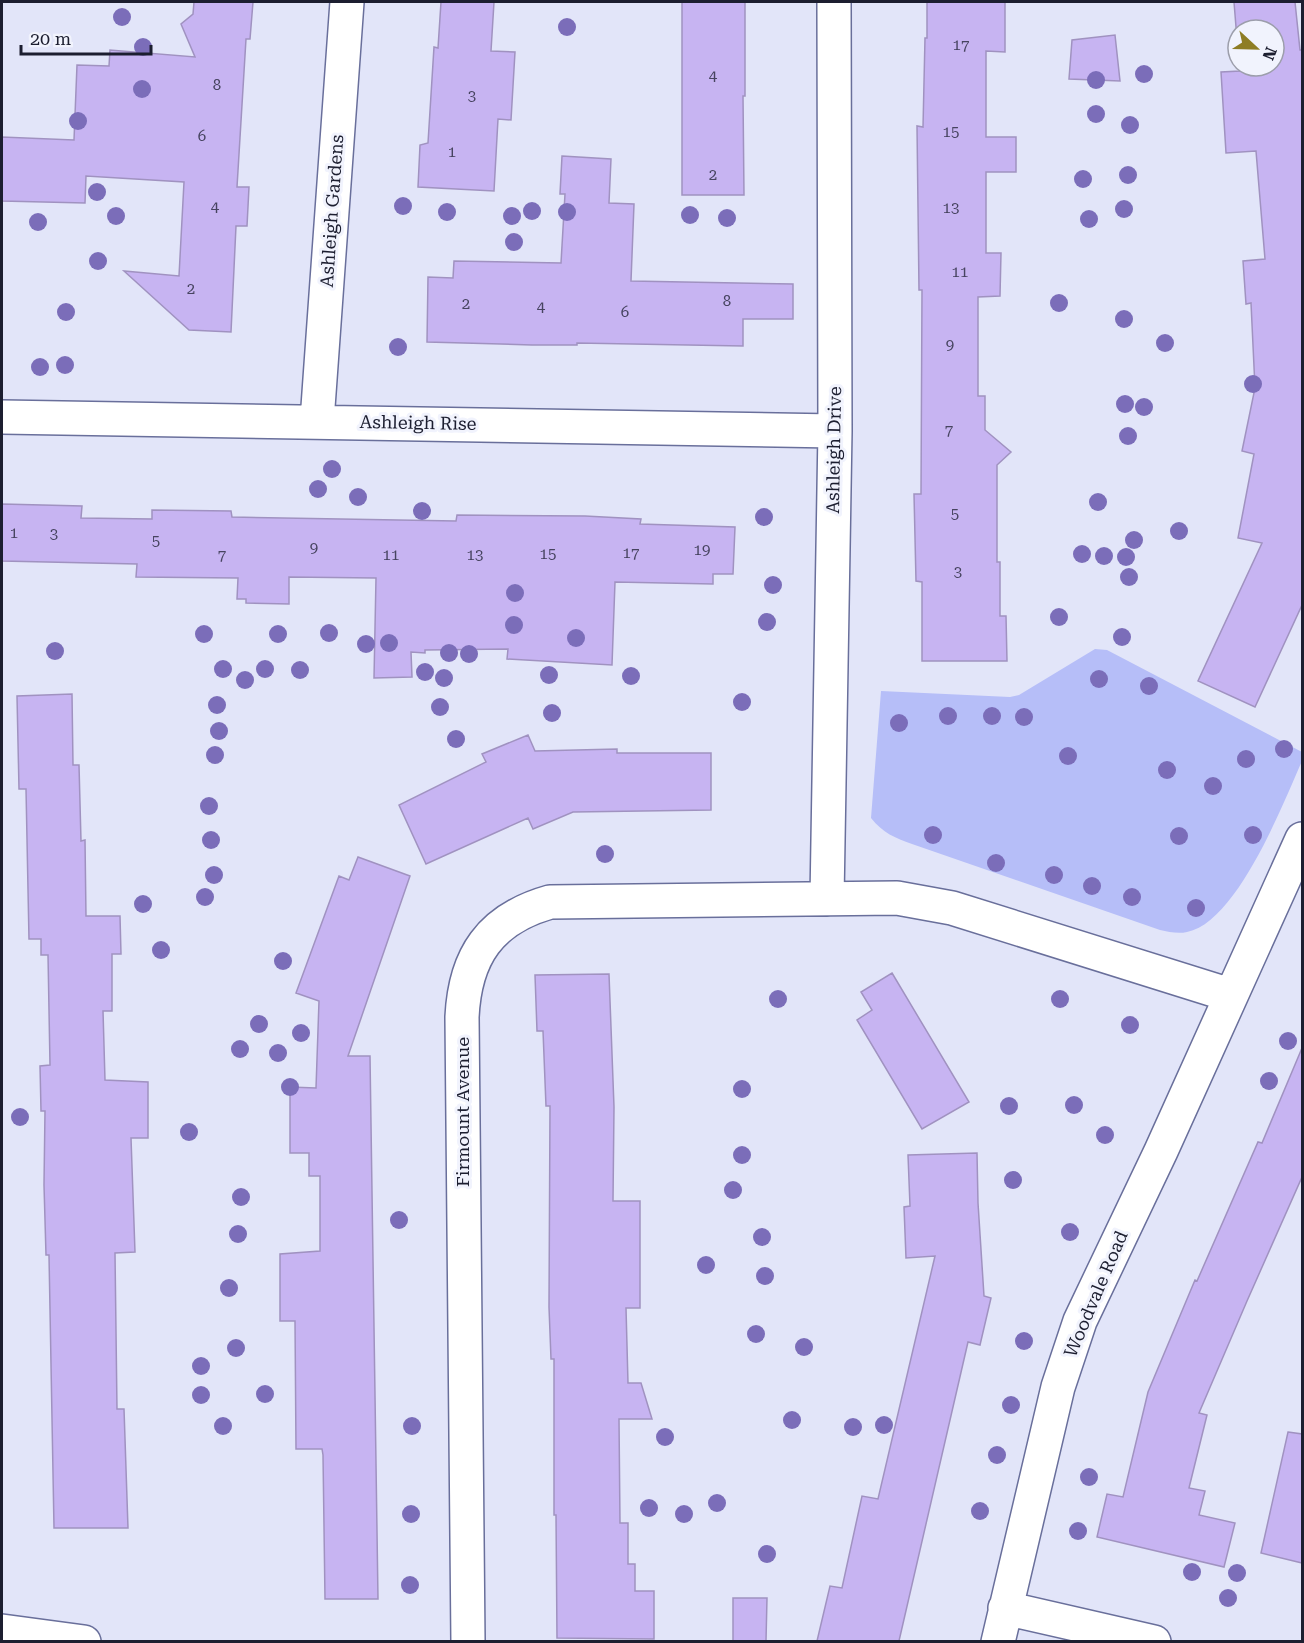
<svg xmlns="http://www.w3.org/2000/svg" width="1304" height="1643" font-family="'Roboto Serif',serif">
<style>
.green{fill:#b6bef8}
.building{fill:#c7b4f2;stroke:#a092c0;stroke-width:1.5}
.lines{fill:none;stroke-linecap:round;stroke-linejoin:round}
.street-casing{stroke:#696f9b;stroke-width:36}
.street{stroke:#fff;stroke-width:33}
.tree{fill:#7b6db9}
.labels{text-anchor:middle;stroke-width:6;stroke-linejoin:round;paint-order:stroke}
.number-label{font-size:15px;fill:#474460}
.street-label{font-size:18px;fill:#1c1e30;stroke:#f1f3fd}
</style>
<rect width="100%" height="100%" fill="#e2e5f9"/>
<path class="green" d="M 1095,649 L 1107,650 L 1302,752 L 1302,761 C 1283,804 1237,922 1187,932 C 1178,934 1169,932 1160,930 L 912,844 C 895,838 883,833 871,818 L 881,691 L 1010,697 L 1019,695 Z"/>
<path class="building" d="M 194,2 L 253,2 L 250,39 L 246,39 L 237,187 L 249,187 L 247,226 L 236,226 L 231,332 L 189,330 L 124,271 L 179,276 L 184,182 L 86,176 L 85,203 L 2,201 L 2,137 L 74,140 L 77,65 L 109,66 L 110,50 L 195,57 L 181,24 L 193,14 Z
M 441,2 L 494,2 L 491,51 L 515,52 L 511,120 L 498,119 L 494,191 L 418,187 L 420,145 L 428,143 L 434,47 L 438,48 Z
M 682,2 L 745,2 L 745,96 L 743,96 L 744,195 L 682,195 Z
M 927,2 L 1005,2 L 1005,52 L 986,51 L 986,137 L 1016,137 L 1016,172 L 986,172 L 986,253 L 1001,253 L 1000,296 L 978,297 L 978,396 L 985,396 L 985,430 L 1011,452 L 997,465 L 997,562 L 1000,562 L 1000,616 L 1006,616 L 1007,661 L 922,661 L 922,582 L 916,581 L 914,494 L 921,494 L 922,290 L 919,290 L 917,126 L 923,127 L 925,38 L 927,38 Z
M 1234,2 L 1295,2 L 1300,50 L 1302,50 L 1302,605 L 1255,707 L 1198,681 L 1262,543 L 1238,538 L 1254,454 L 1242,451 L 1255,388 L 1251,303 L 1246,304 L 1243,261 L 1265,259 L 1256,151 L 1226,153 L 1221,72 L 1240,71 L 1239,66 L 1274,66 L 1274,30 L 1238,30 L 1238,52 Z
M 1115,35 L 1120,81 L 1069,79 L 1072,40 Z
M 562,156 L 611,159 L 609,203 L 634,204 L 631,281 L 793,284 L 793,319 L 743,319 L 743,346 L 577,343 L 577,345 L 532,345 L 427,342 L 428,277 L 453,278 L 454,261 L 561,263 L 565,194 L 560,194 Z
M 2,504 L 82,506 L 81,518 L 152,519 L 152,510 L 231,511 L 232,517 L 456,521 L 457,515 L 585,516 L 641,519 L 640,524 L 735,527 L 733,574 L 713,574 L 713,584 L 615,582 L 612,665 L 507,659 L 508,649 L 425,650 L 425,653 L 411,652 L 412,677 L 374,678 L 376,578 L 289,577 L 289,604 L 246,603 L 246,599 L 237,599 L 238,578 L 136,577 L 137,564 L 2,561 Z
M 72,694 L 73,765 L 79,765 L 81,841 L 85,840 L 86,916 L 120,916 L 121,954 L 112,954 L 112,1011 L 103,1011 L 105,1080 L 148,1082 L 148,1138 L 131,1138 L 135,1252 L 115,1253 L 117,1409 L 124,1409 L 128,1528 L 54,1528 L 49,1255 L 46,1255 L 44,1185 L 45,1111 L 41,1111 L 40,1066 L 50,1065 L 48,955 L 41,955 L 41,939 L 29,939 L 26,789 L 19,789 L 17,696 Z
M 528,735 L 535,751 L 617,749 L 617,753 L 711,753 L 711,810 L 573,812 L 533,829 L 528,818 L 426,864 L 399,805 L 486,762 L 482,754 Z
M 358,857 L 410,876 L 348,1056 L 370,1056 L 378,1599 L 325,1599 L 323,1455 L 322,1449 L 296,1449 L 295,1321 L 280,1321 L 280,1254 L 320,1251 L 320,1176 L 309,1176 L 309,1153 L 290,1153 L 290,1087 L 316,1088 L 319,1001 L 296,993 L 339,876 L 349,880 Z
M 892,973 L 969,1102 L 922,1129 L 857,1020 L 872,1010 L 861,992 Z
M 609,974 L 614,1107 L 613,1201 L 640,1201 L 640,1308 L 626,1308 L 628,1383 L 641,1383 L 652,1419 L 619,1419 L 620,1523 L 628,1523 L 628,1564 L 635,1564 L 635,1591 L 654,1591 L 654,1639 L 557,1638 L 556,1515 L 554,1515 L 554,1359 L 551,1359 L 549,1307 L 550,1106 L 546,1106 L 543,1031 L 537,1031 L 535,975 Z
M 1302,1048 L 1302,1177 L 1247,1301 L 1199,1413 L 1207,1415 L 1189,1488 L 1205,1491 L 1199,1515 L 1235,1523 L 1224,1567 L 1097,1537 L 1107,1494 L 1123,1497 L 1148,1392 L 1195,1280 L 1197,1281 L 1258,1142 L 1262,1143 Z
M 977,1153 L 978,1203 L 984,1296 L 991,1298 L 980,1345 L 968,1342 L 899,1641 L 817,1641 L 830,1586 L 842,1588 L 862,1496 L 878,1499 L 935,1256 L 906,1258 L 904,1207 L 910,1206 L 908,1155 Z
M 1288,1432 L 1302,1434 L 1302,1563 L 1261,1553 Z
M 733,1598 L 767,1598 L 766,1641 L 733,1641 Z"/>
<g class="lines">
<defs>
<path id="street" d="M 2,417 L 835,431
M 317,421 L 347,2
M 827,899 L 835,431 L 834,2
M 1005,1608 L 1154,1642
M 2,1631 L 84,1642
M 468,1642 L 462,1017 C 465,956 490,919 550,902 L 897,898 L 952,908 L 1230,995
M 998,1642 L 1058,1387 L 1080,1321 L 1161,1151 L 1302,839"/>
</defs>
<use href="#street" class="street-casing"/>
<use href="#street" class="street"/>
</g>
<g class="tree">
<circle cx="122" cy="17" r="9"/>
<circle cx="567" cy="27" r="9"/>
<circle cx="143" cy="47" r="9"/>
<circle cx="1144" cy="74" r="9"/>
<circle cx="1096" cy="80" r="9"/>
<circle cx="142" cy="89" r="9"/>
<circle cx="1096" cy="114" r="9"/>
<circle cx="78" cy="121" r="9"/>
<circle cx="1130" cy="125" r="9"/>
<circle cx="1128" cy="175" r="9"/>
<circle cx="1083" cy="179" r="9"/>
<circle cx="97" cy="192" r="9"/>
<circle cx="403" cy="206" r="9"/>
<circle cx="1124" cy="209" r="9"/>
<circle cx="532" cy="211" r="9"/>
<circle cx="447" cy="212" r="9"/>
<circle cx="567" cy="212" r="9"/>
<circle cx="690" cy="215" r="9"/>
<circle cx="116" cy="216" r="9"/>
<circle cx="512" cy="216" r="9"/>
<circle cx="727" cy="218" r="9"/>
<circle cx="1089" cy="219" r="9"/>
<circle cx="38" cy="222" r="9"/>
<circle cx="514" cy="242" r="9"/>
<circle cx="98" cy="261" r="9"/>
<circle cx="1059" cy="303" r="9"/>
<circle cx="66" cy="312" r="9"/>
<circle cx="1124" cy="319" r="9"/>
<circle cx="1165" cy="343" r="9"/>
<circle cx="398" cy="347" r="9"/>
<circle cx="65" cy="365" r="9"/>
<circle cx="40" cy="367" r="9"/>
<circle cx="1253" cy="384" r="9"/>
<circle cx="1125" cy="404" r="9"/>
<circle cx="1144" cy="407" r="9"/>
<circle cx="1128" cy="436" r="9"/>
<circle cx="332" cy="469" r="9"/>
<circle cx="318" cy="489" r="9"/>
<circle cx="358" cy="497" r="9"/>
<circle cx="1098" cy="502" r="9"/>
<circle cx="422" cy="511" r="9"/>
<circle cx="764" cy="517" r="9"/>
<circle cx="1179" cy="531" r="9"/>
<circle cx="1134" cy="540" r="9"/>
<circle cx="1082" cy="554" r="9"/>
<circle cx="1104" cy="556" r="9"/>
<circle cx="1126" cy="557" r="9"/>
<circle cx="1129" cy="577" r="9"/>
<circle cx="773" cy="585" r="9"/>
<circle cx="515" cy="593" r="9"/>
<circle cx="1059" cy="617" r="9"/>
<circle cx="767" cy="622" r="9"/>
<circle cx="514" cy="625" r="9"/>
<circle cx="329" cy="633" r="9"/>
<circle cx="204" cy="634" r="9"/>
<circle cx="278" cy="634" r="9"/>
<circle cx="1122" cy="637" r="9"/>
<circle cx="576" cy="638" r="9"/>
<circle cx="389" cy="643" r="9"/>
<circle cx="366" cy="644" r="9"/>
<circle cx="55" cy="651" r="9"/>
<circle cx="449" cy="653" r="9"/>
<circle cx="469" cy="654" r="9"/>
<circle cx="223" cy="669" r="9"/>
<circle cx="265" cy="669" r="9"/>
<circle cx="300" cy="670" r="9"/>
<circle cx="425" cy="672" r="9"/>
<circle cx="549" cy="675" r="9"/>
<circle cx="631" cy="676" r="9"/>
<circle cx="444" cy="678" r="9"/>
<circle cx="1099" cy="679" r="9"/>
<circle cx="245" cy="680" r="9"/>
<circle cx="1149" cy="686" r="9"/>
<circle cx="742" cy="702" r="9"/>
<circle cx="217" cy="705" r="9"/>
<circle cx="440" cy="707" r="9"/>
<circle cx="552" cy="713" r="9"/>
<circle cx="948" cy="716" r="9"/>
<circle cx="992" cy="716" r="9"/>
<circle cx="1024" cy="717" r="9"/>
<circle cx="899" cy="723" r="9"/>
<circle cx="219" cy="731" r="9"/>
<circle cx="456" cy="739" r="9"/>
<circle cx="1284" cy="749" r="9"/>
<circle cx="215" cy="755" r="9"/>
<circle cx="1068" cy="756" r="9"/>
<circle cx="1246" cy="759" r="9"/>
<circle cx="1167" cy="770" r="9"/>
<circle cx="1213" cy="786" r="9"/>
<circle cx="209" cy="806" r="9"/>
<circle cx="933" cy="835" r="9"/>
<circle cx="1253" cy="835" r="9"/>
<circle cx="1179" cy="836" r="9"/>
<circle cx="211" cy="840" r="9"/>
<circle cx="605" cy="854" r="9"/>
<circle cx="996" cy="863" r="9"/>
<circle cx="214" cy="875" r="9"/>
<circle cx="1054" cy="875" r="9"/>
<circle cx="1092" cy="886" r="9"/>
<circle cx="205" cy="897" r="9"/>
<circle cx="1132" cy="897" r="9"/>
<circle cx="143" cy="904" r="9"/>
<circle cx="1196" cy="908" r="9"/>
<circle cx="161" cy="950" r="9"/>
<circle cx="283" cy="961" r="9"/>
<circle cx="778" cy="999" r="9"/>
<circle cx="1060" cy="999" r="9"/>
<circle cx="259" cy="1024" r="9"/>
<circle cx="1130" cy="1025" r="9"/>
<circle cx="301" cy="1033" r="9"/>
<circle cx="1288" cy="1041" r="9"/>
<circle cx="240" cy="1049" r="9"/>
<circle cx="278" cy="1053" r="9"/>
<circle cx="1269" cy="1081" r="9"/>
<circle cx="290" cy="1087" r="9"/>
<circle cx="742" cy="1089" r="9"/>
<circle cx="1074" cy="1105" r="9"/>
<circle cx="1009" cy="1106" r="9"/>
<circle cx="20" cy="1117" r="9"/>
<circle cx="189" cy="1132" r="9"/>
<circle cx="1105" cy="1135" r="9"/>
<circle cx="742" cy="1155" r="9"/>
<circle cx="1013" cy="1180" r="9"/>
<circle cx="733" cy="1190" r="9"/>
<circle cx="241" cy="1197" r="9"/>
<circle cx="399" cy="1220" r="9"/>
<circle cx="1070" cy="1232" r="9"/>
<circle cx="238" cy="1234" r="9"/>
<circle cx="762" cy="1237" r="9"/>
<circle cx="706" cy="1265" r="9"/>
<circle cx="765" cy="1276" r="9"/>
<circle cx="229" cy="1288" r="9"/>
<circle cx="756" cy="1334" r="9"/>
<circle cx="1024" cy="1341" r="9"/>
<circle cx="804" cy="1347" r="9"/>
<circle cx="236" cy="1348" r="9"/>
<circle cx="201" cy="1366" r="9"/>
<circle cx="265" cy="1394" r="9"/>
<circle cx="201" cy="1395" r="9"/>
<circle cx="1011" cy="1405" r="9"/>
<circle cx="792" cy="1420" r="9"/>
<circle cx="884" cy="1425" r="9"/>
<circle cx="223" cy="1426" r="9"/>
<circle cx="412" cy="1426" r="9"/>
<circle cx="853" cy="1427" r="9"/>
<circle cx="665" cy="1437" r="9"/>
<circle cx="997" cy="1455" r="9"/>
<circle cx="1089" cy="1477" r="9"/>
<circle cx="717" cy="1503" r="9"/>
<circle cx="649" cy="1508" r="9"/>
<circle cx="980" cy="1511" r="9"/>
<circle cx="411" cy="1514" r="9"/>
<circle cx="684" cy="1514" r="9"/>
<circle cx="1078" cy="1531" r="9"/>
<circle cx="767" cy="1554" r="9"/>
<circle cx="1192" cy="1572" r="9"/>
<circle cx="1237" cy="1573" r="9"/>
<circle cx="410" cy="1585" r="9"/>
<circle cx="1228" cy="1598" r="9"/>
</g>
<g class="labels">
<g class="number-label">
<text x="961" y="50">17</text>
<text x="713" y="81">4</text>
<text x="217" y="90">8</text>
<text x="472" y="101">3</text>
<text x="951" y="137">15</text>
<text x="202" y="141">6</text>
<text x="452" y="157">1</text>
<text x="713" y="180">2</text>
<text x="215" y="212">4</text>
<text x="951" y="213">13</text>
<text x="960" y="277">11</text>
<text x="191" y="294">2</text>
<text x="727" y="306">8</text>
<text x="466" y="309">2</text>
<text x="541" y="312">4</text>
<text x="625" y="317">6</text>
<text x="950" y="350">9</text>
<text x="949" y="435">7</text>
<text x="955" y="519">5</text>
<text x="14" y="538">1</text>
<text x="54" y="539">3</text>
<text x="156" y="546">5</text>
<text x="314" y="553">9</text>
<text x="702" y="555">19</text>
<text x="631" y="558">17</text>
<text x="548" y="559">15</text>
<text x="222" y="560">7</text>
<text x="391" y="560">11</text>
<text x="475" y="560">13</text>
<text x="958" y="577">3</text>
</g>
<g class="street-label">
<text transform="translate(332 211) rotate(-86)" y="6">Ashleigh Gardens</text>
<text transform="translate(418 423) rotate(1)" y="6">Ashleigh Rise</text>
<text transform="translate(834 450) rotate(-89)" y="6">Ashleigh Drive</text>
<text transform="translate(463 1112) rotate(-90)" y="6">Firmount Avenue</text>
<text transform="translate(1096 1294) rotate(-67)" y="6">Woodvale Road</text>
</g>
</g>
<rect width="1304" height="1643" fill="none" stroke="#1c1e30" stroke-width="6"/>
<g transform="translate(1256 48) rotate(112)"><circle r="28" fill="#f1f3fd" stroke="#9c9eab" stroke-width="1.5"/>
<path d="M0-4.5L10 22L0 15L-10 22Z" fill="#8e7d24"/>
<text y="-9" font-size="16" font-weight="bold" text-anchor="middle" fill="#1c1e30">N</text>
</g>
<path d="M21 45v9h130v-9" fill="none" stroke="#1c1e30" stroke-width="3"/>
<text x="30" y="45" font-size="18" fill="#1c1e30" stroke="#f1f3fd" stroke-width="4.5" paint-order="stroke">20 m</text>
</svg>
